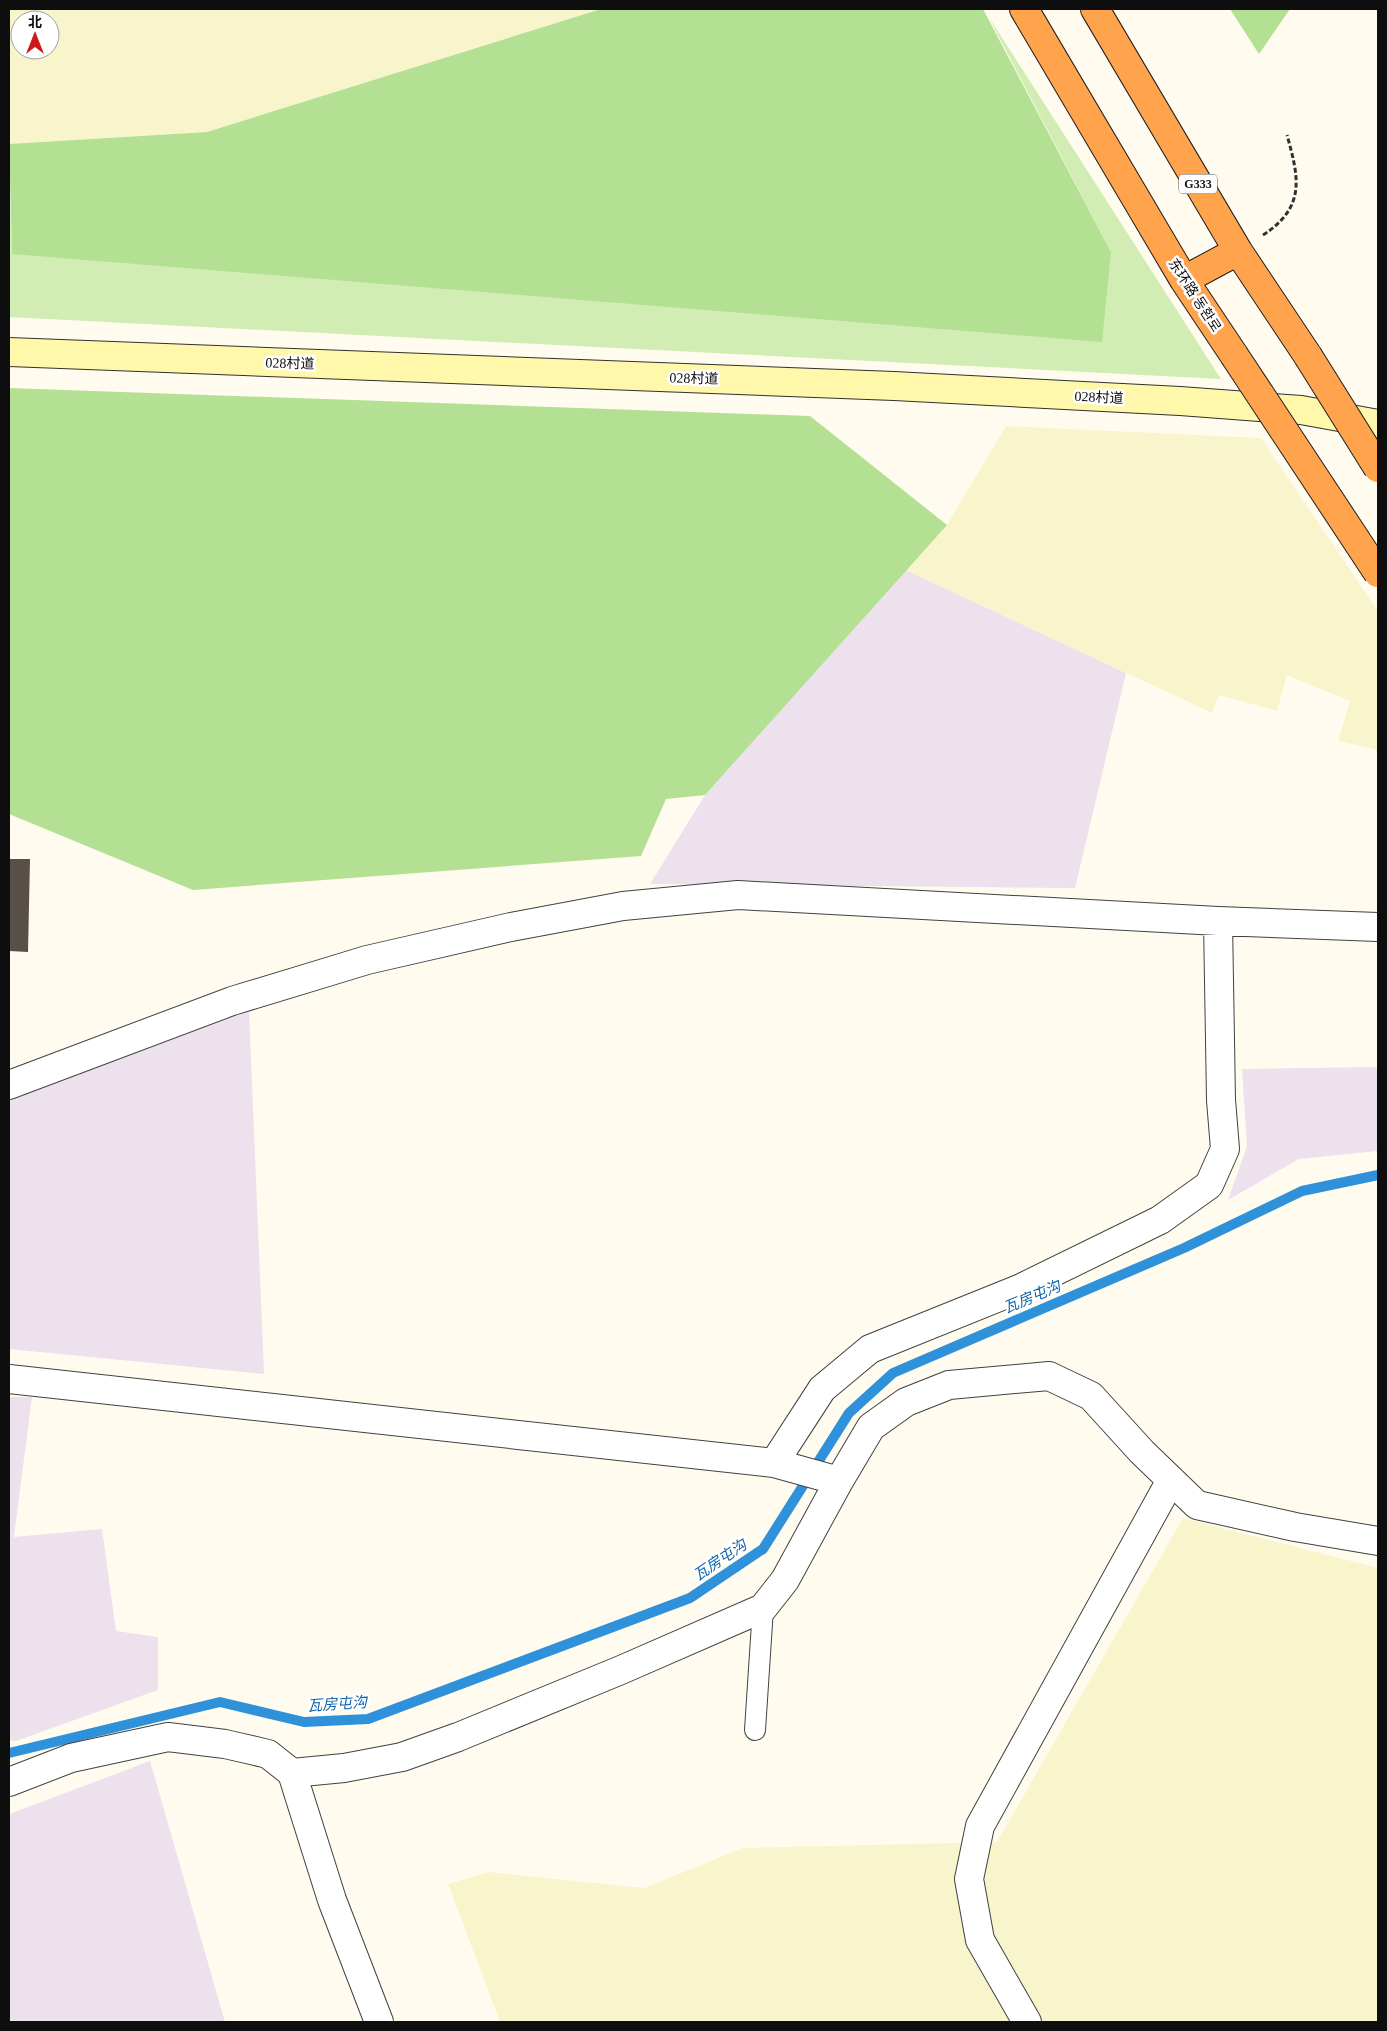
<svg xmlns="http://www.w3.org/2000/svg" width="1387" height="2031" font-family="'Times New Roman','Noto Sans SC','Noto Sans KR',serif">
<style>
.industrial{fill:#ece1ed}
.farmland{fill:#f8f5cc;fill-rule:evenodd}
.green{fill:#d1edb4}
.forest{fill:#b3e092}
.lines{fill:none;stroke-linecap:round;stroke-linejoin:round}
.stream{stroke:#2e91d9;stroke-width:10}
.building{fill:#584f49}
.lane-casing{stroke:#414141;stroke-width:22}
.street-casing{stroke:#414141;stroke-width:30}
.secondary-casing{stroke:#303030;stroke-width:30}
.highway-casing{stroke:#1f1f1f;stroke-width:30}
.path{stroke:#303030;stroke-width:3;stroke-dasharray:5 2.5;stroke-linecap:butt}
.lane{stroke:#fff;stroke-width:20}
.street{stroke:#fff;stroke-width:28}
.secondary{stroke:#fff8aa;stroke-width:28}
.highway{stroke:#ffa34d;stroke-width:28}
.highway-bridge-casing{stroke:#1f1f1f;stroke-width:30;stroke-linecap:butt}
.highway-bridge{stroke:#ffa34d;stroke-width:28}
.labels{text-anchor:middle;stroke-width:5;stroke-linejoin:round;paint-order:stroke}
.shield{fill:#fff;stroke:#565656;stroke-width:1}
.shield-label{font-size:12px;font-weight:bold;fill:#0e0e0e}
.street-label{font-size:14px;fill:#0e0e0e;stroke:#fff}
.water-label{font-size:15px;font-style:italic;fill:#0b62ab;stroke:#fff}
</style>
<rect width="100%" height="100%" fill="#fffcef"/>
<path class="industrial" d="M 906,570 L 1126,673 L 1075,888 L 650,884 L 705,795 Z
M 249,1010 L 264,1374 L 9,1349 L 9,1099 Z
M 1378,1067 L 1378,1151 L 1299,1159 L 1228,1200 L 1247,1146 L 1242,1069 Z
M 9,1397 L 32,1397 L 14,1537 L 102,1529 L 116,1631 L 158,1637 L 158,1690 L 16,1741 L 9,1740 Z
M 150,1761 L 225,2022 L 9,2022 L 9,1814 Z"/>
<path class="farmland" d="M 9,9 L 601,9 L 207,132 L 9,144 ZM 20,20 L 50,20 L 50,50 L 20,50 Z
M 1006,426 L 1261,438 L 1378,611 L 1378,750 L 1338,741 L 1350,701 L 1287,675 L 1277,711 L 1219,695 L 1212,713 L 906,570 L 947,525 Z
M 1183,1518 L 1378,1568 L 1378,2022 L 500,2022 L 448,1884 L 489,1872 L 644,1888 L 743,1848 L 997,1842 Z"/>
<path class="green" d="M 988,16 L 1221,379 L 9,317 L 9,168 L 12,254 L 1111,252 Z"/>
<path class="forest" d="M 601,9 L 983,9 L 1111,252 L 1102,342 L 12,254 L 9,144 L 207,132 Z
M 1230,9 L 1290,9 L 1259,54 Z
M 9,388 L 810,416 L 947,525 L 705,795 L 666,799 L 641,856 L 193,890 L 9,814 Z"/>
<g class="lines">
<path class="stream" d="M 9,1753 L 220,1702 L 304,1722 L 368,1719 L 690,1598 L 763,1549 L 849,1413 L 893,1373 L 1184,1248 L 1302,1191 L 1378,1175"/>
</g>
<path class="building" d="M 9,859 L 30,859 L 28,952 L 9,951 Z"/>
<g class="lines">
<defs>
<path id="lane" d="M 755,1730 L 763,1608"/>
<path id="street" d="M 9,1085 L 232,1001 L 367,960 L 511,927 L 623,906 L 738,895 L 1218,921 L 1378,927
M 9,1379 L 774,1463 L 839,1481
M 774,1463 L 822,1389 L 870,1349 L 1019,1289 L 1160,1220 L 1209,1185 L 1225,1149 L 1221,1100 L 1218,921
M 292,1773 L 344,1768 L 402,1757 L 458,1737 L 621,1670 L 763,1608 L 785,1580 L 839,1481 L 871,1427 L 906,1402 L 949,1385 L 1049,1376 L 1091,1396 L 1142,1452 L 1197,1505 L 1295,1527 L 1378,1541
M 9,1782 L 71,1758 L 168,1737 L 225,1744 L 268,1754 L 292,1773 L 332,1900 L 379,2022
M 1027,2022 L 980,1940 L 969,1879 L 980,1826 L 1171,1480"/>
<path id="secondary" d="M 9,352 L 894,386 L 1180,401 L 1301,410 L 1378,424"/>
<path id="highway" d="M 1024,9 L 1184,280 L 1234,355
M 1095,9 L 1238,251 L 1308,356
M 1184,280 L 1238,251"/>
</defs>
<use href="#lane" class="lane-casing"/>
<use href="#street" class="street-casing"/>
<use href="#secondary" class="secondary-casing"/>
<use href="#highway" class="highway-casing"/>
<path class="path" d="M 1263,235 C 1306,207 1299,178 1287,135"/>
<use href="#lane" class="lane"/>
<use href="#street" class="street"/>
<use href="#secondary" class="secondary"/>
<use href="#highway" class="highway"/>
<defs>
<path id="highway-bridge" d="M 1234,355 L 1378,573
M 1308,356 L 1378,468"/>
</defs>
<use href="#highway-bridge" class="highway-bridge-casing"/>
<use href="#highway-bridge" class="highway-bridge"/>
</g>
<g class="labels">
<rect class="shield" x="1179" y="174.5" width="38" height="19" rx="4"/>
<g class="shield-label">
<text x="1198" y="188">G333</text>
</g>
<g class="street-label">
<text transform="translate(1195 295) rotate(57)" y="5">东环路 동환로</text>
<text transform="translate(290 363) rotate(2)" y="5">028村道</text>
<text transform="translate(694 378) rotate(2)" y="5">028村道</text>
<text transform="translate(1099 397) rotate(3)" y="5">028村道</text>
</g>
<g class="water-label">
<text transform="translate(1032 1297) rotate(-23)" y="5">瓦房屯沟</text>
<text transform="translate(720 1560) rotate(-34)" y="5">瓦房屯沟</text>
<text transform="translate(337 1704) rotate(-4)" y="5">瓦房屯沟</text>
</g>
</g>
<rect width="1387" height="2031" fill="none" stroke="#0e0e0e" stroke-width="20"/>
<g transform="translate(35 35)"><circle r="24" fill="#ffffff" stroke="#9f9f9f"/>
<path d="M0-4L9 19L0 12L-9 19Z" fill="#cb191d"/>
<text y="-8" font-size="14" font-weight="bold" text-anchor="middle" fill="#0e0e0e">北</text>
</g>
</svg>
